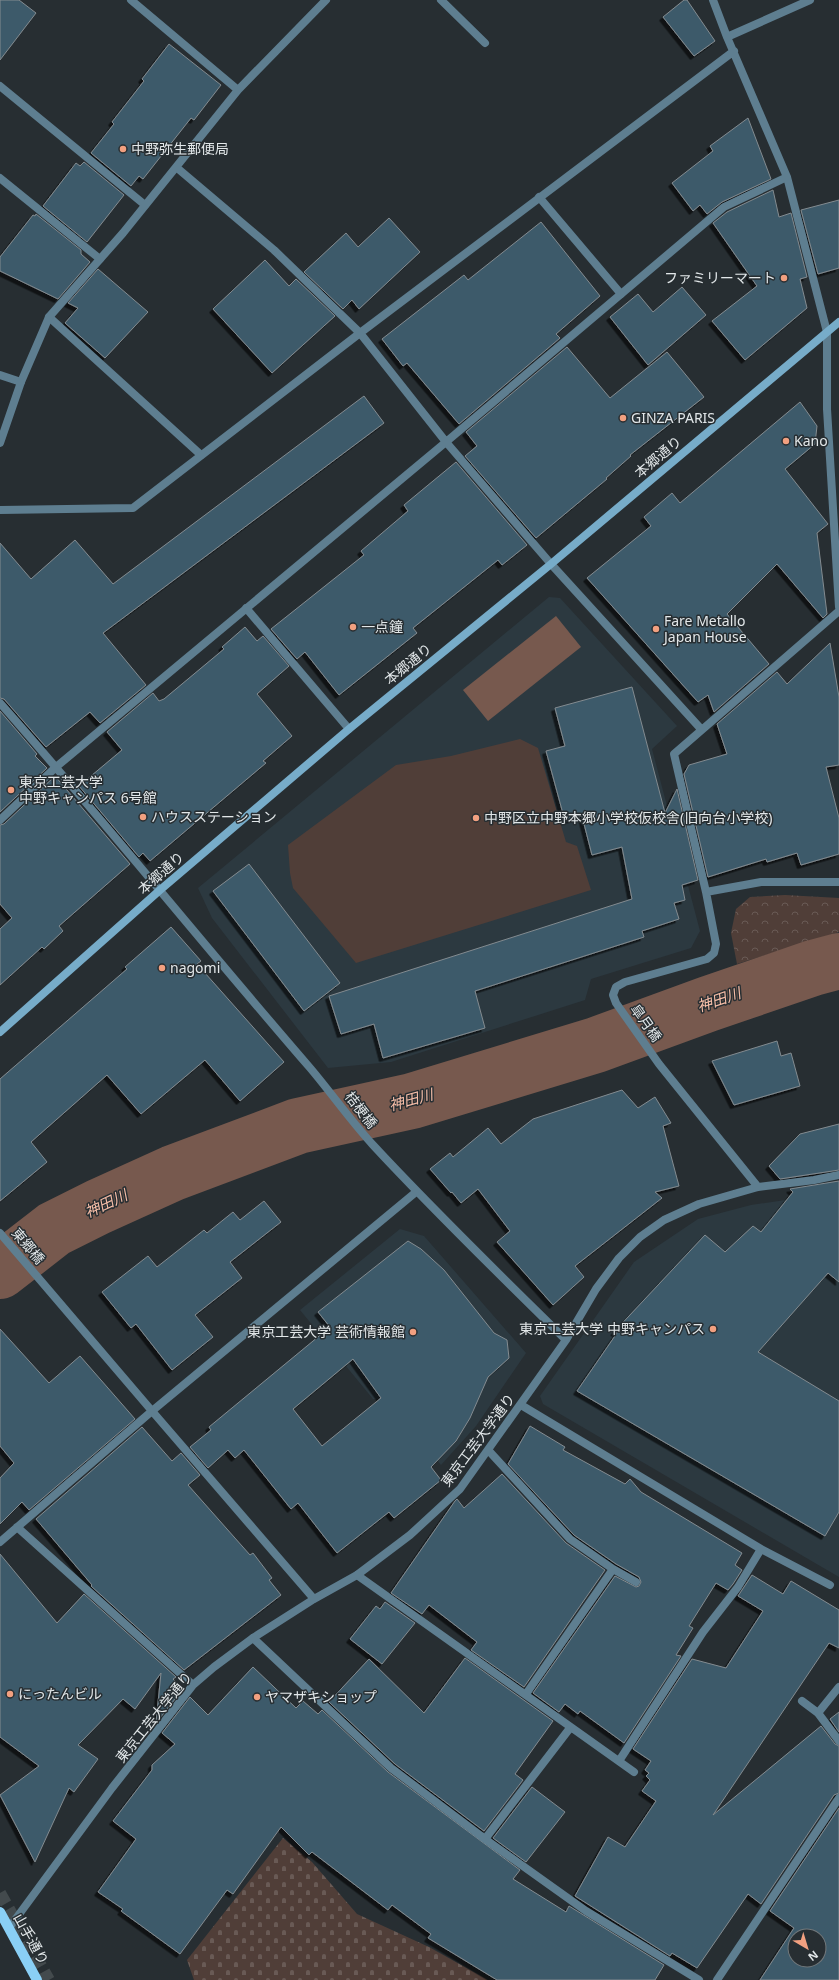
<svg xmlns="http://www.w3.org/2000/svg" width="839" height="1980" font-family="'Noto Sans','Noto Sans JP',sans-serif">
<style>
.built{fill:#2c3940}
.grass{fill:#503e38}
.cemetery{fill:url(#cemetery-stones)}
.park{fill:url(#park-crowns)}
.water{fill:#77594e}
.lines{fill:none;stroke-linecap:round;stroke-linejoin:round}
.river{stroke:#77594e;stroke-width:56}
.building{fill:#3d5a6a;stroke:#838b90;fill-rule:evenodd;filter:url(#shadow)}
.highway-tunnel{stroke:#434a4d;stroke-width:12;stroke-dasharray:12 6;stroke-linecap:butt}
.lane{stroke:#5e7e90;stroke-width:8}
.street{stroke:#5e7e90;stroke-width:8}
.secondary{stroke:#77acc9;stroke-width:8}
.primary{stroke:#8acff5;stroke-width:10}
.poi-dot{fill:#f2a080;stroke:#272e32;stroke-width:1.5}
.labels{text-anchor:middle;stroke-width:3;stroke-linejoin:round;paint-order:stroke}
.poi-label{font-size:14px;fill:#e2e7e9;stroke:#272e32;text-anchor:start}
.street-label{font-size:14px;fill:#e2e7e9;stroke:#272e32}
.water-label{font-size:15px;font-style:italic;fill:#f7bea8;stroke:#272e32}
</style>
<defs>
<pattern id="cemetery-stones" width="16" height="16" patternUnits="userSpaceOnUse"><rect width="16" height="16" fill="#503e38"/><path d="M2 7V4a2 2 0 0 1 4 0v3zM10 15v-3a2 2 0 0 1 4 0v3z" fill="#695a55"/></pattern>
<pattern id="park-crowns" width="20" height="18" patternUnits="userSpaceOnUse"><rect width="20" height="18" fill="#503e38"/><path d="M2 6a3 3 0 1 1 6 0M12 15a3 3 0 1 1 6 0" fill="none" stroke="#695a55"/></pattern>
<filter id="shadow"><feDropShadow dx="-3.5" dy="3.5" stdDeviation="0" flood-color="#0009"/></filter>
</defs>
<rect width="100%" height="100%" fill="#272e32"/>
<path class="built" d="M 549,597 L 560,598 L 677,726 L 652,749 L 700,931 L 691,948 L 591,979 L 585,1000 L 391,1062 L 328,1068 L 212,918 L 198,888 Z
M 839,1192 L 839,1577 L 543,1404 L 540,1396 L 634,1262 L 698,1219 L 751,1205 Z
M 400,1229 L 424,1236 L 526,1353 L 476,1426 L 441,1465 L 389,1399 L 373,1399 L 300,1310 Z"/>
<path class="grass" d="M 520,739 L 538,748 L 566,842 L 577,846 L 591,890 L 356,963 L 293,888 L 290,873 L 288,845 L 396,765 L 451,756 Z"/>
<path class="cemetery" d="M 283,1838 L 312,1862 L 357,1914 L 429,1947 L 488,1980 L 194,1980 L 187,1960 Z"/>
<path class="park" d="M 785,895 L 839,898 L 839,932 L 737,964 L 731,933 L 736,909 L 750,897 Z"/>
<path class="water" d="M 556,616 L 581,647 L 488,721 L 463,690 Z"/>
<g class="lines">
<path class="river" d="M 0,1271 L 54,1229 L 98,1207 L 173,1173 L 298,1126 L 412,1101 L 596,1045 L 708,1004 L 813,968 L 839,961"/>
</g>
<path class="building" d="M 0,0 L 19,0 L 36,13 L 0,60 Z
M 684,0 L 687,0 L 715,41 L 694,56 L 663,17 Z
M 169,44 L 221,85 L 194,120 L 191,118 L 143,179 L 139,176 L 131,186 L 91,153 L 114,124 L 112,122 L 144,81 L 142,79 Z
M 748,118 L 771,179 L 722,202 L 707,214 L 700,205 L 693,211 L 672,183 L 713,151 L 710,146 Z
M 84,162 L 124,195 L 87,242 L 43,206 L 76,163 L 80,166 Z
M 773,190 L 779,217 L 791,213 L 807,277 L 800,279 L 807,308 L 745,360 L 712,321 L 757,286 L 713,223 L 727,212 Z
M 839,200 L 839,268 L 818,274 L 801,210 Z
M 36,214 L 81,250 L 81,254 L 90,262 L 58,299 L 0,271 L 0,257 L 33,215 L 35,216 Z
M 389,218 L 420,252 L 359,309 L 352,300 L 343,309 L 304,272 L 346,233 L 358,247 Z
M 541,222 L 600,296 L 556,334 L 560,338 L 459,424 L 407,363 L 403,366 L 382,339 L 464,275 L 468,280 Z
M 265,260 L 289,286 L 296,279 L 335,316 L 272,373 L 213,309 Z
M 98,269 L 148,312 L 105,358 L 65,323 L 78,308 L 68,303 Z
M 682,287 L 706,315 L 648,365 L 610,317 L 638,294 L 653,312 Z
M 567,347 L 610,398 L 667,352 L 704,397 L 630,455 L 631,456 L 606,478 L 607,479 L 536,538 L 465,456 L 477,446 L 466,432 Z
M 364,396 L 384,423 L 103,633 L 146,685 L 100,723 L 90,712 L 46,747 L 4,699 L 0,698 L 0,543 L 31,579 L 75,540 L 113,584 Z
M 800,402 L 817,426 L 815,444 L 785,469 L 828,524 L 817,533 L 827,614 L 823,618 L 777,564 L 727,614 L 769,664 L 714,712 L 708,695 L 698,702 L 587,578 L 651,526 L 644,517 L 672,493 L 680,503 Z
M 456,462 L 527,545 L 502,565 L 498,560 L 413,628 L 417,633 L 339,695 L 305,652 L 297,659 L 271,629 L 364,555 L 361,551 L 408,511 L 404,505 Z
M 245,627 L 257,641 L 263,636 L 289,666 L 257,694 L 292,736 L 263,761 L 266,763 L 150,861 L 143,853 L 139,857 L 79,786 L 122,750 L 107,732 L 153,693 L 159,701 L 164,699 L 224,649 L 222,647 Z
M 830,643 L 839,697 L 839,765 L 826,767 L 839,818 L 839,854 L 801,865 L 797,853 L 767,862 L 766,859 L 708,877 L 684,774 L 689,765 L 727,754 L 717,724 L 777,672 L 787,684 Z
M 632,687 L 665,813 L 677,789 L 698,880 L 682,885 L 685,900 L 674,903 L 679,919 L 642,931 L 644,937 L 475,991 L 485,1028 L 383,1058 L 374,1024 L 341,1034 L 329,996 L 632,899 L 622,847 L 592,855 L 582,816 L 565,821 L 546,751 L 565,746 L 555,708 Z
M 0,711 L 37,754 L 35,756 L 47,768 L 0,812 Z
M 55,776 L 130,864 L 59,926 L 63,931 L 44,949 L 42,947 L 0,985 L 0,929 L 12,918 L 0,904 L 0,825 L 4,824 Z
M 249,864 L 340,983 L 304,1011 L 213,891 Z
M 171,927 L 201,961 L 197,964 L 284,1062 L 240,1101 L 205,1060 L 141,1114 L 107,1075 L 31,1142 L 47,1162 L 0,1201 L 0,1079 L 127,969 L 125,967 Z
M 777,1041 L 781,1056 L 791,1053 L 800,1086 L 734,1105 L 712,1061 Z
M 622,1090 L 638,1108 L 655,1097 L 671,1123 L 663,1126 L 679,1186 L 655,1192 L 662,1198 L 575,1266 L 584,1277 L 553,1305 L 497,1242 L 510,1231 L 478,1189 L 461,1203 L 452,1192 L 451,1193 L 430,1169 L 450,1153 L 453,1157 L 488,1128 L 501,1144 L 533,1119 Z
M 839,1124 L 839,1170 L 780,1179 L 769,1166 L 800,1134 Z
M 839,1181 L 839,1282 L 828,1273 L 758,1352 L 839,1401 L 839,1512 L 825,1536 L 577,1391 L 617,1333 L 614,1332 L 705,1235 L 725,1252 L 753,1226 L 761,1232 L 793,1192 L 790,1189 Z
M 264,1201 L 281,1222 L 230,1262 L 242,1278 L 195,1315 L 213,1337 L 172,1370 L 136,1324 L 131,1328 L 102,1292 L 148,1256 L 157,1267 L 204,1230 L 207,1233 L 233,1212 L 240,1220 Z
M 408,1241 L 421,1249 L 444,1270 L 494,1333 L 507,1340 L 509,1358 L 488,1377 L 470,1418 L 456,1441 L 431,1467 L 441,1480 L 394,1518 L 389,1512 L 337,1553 L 298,1503 L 291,1509 L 244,1450 L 235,1458 L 228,1450 L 208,1468 L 190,1447 L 211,1430 L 209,1427 L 330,1327 L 318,1312 ZM 353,1359 L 381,1398 L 322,1446 L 293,1409 Z
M 0,1329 L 49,1383 L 80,1356 L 135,1419 L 29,1510 L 22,1502 L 0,1524 L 0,1478 L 14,1463 L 0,1446 Z
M 530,1426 L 565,1447 L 563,1450 L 625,1484 L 630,1479 L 641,1492 L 742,1553 L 735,1565 L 742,1570 L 733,1584 L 728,1590 L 716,1583 L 689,1626 L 693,1628 L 676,1655 L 681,1656 L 624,1743 L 580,1711 L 578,1714 L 565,1704 L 559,1712 L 533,1693 L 615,1576 L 636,1587 L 639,1586 L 641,1582 L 639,1577 L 616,1564 L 574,1535 L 508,1464 Z
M 142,1427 L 172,1461 L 181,1453 L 200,1475 L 188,1485 L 250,1555 L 253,1553 L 272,1578 L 269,1580 L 281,1595 L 184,1670 L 91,1586 L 92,1585 L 36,1519 Z
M 502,1474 L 566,1543 L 605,1570 L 524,1687 L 471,1650 L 477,1642 L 429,1605 L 422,1614 L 391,1593 L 455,1501 L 457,1499 L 464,1508 Z
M 0,1554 L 57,1623 L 84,1594 L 176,1677 L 173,1679 L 183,1689 L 156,1723 L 161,1673 L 135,1709 L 123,1699 L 78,1745 L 98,1759 L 74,1792 L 69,1788 L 35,1862 L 0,1795 L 39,1766 L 0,1737 Z
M 752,1575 L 783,1594 L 791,1581 L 839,1610 L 839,1648 L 829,1643 L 713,1815 L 821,1726 L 835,1744 L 839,1746 L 839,1793 L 834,1795 L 761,1904 L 748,1894 L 697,1968 L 672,1953 L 670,1956 L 575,1896 L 608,1837 L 625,1847 L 656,1801 L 642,1791 L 650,1780 L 646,1776 L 649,1773 L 645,1770 L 651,1761 L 633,1749 L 692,1659 L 726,1668 L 763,1611 L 738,1596 Z
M 385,1602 L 415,1623 L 382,1664 L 350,1639 L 376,1606 L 380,1609 Z
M 465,1658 L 553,1721 L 515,1774 L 523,1780 L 484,1831 L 395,1764 L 329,1702 L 369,1659 L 424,1713 Z
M 253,1667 L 296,1708 L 303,1701 L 318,1714 L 322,1710 L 388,1772 L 520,1870 L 513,1879 L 566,1912 L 569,1906 L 664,1965 L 655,1980 L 497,1980 L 428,1938 L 431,1934 L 392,1905 L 388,1910 L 312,1852 L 309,1855 L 281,1827 L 233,1894 L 227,1890 L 180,1954 L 121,1911 L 123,1909 L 98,1892 L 136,1839 L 113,1821 L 152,1770 L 152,1765 L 175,1744 L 162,1733 L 190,1697 L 208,1715 Z
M 839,1712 L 839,1732 L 830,1719 Z
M 532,1787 L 565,1812 L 526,1862 L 493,1838 Z
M 839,1808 L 839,1980 L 760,1980 L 794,1928 L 770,1911 ZM 795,1936 L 819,1936 L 819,1960 L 795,1960 Z"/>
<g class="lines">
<path class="highway-tunnel" d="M 0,1893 L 49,1980"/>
<path class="lane" d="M 441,0 L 485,43
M 0,86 L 145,205
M 0,178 L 100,259
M 539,197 L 621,294
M 49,317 L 201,455
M 0,375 L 21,382
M 521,1405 L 761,1549 L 738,1587 L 703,1632 L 619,1761
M 489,1451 L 570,1539 L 613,1569 L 526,1694
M 761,1549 L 830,1585
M 613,1569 L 636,1582
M 357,1575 L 634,1772
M 253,1638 L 391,1768 L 485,1839 L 586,1911 L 699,1980
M 802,1701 L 818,1713 L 839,1741
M 818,1713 L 839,1687
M 485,1839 L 570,1728
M 717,1980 L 839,1798"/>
<path class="street" d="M 131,0 L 238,90
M 713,0 L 727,37 L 787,177 L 827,332 L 827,409 L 839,607
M 727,37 L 810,0
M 176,167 L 274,250 L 360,333 L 446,442 L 551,564 L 701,729
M 0,443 L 21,382 L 49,317 L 123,233 L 238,90 L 326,0
M 0,510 L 133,508 L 360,333 L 734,51
M 246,608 L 349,729
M 0,703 C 106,823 206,948 311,1069 C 332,1094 351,1121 373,1145 C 435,1212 501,1276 566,1340
M 0,820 L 56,767 L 446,442 L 724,207 L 787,177
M 706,892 L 761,882 L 839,882
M 758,1187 L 659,1064 L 616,1003 L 613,995 L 616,987 L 625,982 L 707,959 L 714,953 L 716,944 L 706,892 L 674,754 L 839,611
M 0,1233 L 152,1411 L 416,1192
M 17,1527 L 193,1685
M 0,1542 L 152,1411 L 314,1599
M 9,1928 L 112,1788 L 193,1685 L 214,1667 L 253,1638 L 314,1599 L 357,1575 L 410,1535 L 460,1489 L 566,1340 L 596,1289 L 619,1258 L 640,1237 L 664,1220 L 699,1204 L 758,1187 L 814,1180 L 839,1175"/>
<path class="secondary" d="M 0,1032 L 160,890 L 349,729 L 551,564 L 839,322"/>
<path class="primary" d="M 0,1912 L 37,1980"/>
</g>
<g class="poi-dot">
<circle cx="123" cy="149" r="4"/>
<circle cx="784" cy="278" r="4"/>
<circle cx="623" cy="418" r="4"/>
<circle cx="786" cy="441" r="4"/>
<circle cx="353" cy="627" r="4"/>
<circle cx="656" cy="629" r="4"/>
<circle cx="11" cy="790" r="4"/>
<circle cx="143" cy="817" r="4"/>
<circle cx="476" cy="818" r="4"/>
<circle cx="162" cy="968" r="4"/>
<circle cx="713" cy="1329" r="4"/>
<circle cx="413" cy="1332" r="4"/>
<circle cx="10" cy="1694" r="4"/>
<circle cx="257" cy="1697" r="4"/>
</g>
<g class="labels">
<g class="poi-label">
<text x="131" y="154">中野弥生郵便局</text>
<text x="776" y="283" text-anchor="end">ファミリーマート</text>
<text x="631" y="423">GINZA PARIS</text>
<text x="794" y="446">Kano</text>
<text x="664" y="626">Fare Metallo<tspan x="664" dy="16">Japan House</tspan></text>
<text x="361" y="632">一点鐘</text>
<text x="19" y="787">東京工芸大学<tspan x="19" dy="16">中野キャンパス 6号館</tspan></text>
<text x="151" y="822">ハウスステーション</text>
<text x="484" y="823">中野区立中野本郷小学校仮校舎(旧向台小学校)</text>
<text x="170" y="973">nagomi</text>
<text x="705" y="1334" text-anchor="end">東京工芸大学 中野キャンパス</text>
<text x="405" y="1337" text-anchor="end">東京工芸大学 芸術情報館</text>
<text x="18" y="1699">にったんビル</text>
<text x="265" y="1702">ヤマザキショップ</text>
</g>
<g class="street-label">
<text transform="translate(658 457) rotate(-40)" y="5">本郷通り</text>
<text transform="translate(408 664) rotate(-39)" y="5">本郷通り</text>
<text transform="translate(161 873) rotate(-41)" y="5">本郷通り</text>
<text transform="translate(646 1023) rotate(55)" y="5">皐月橋</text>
<text transform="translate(361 1110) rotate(52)" y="5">桔梗橋</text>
<text transform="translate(28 1246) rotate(50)" y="5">東郷橋</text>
<text transform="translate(478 1440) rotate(-53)" y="5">東京工芸大学通り</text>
<text transform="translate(154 1717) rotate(-51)" y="5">東京工芸大学通り</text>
<text transform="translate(31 1939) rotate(61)" y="5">山手通り</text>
</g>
<g class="water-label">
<text transform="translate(719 1000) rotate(-19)" y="5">神田川</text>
<text transform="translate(411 1100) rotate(-15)" y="5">神田川</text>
<text transform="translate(106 1204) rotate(-25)" y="5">神田川</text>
</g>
</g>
<g transform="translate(807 1948) rotate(142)"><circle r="19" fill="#272e32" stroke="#72787b"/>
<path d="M0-3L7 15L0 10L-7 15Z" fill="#f2a080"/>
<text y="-6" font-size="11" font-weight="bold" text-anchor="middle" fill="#e2e7e9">N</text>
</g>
</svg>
